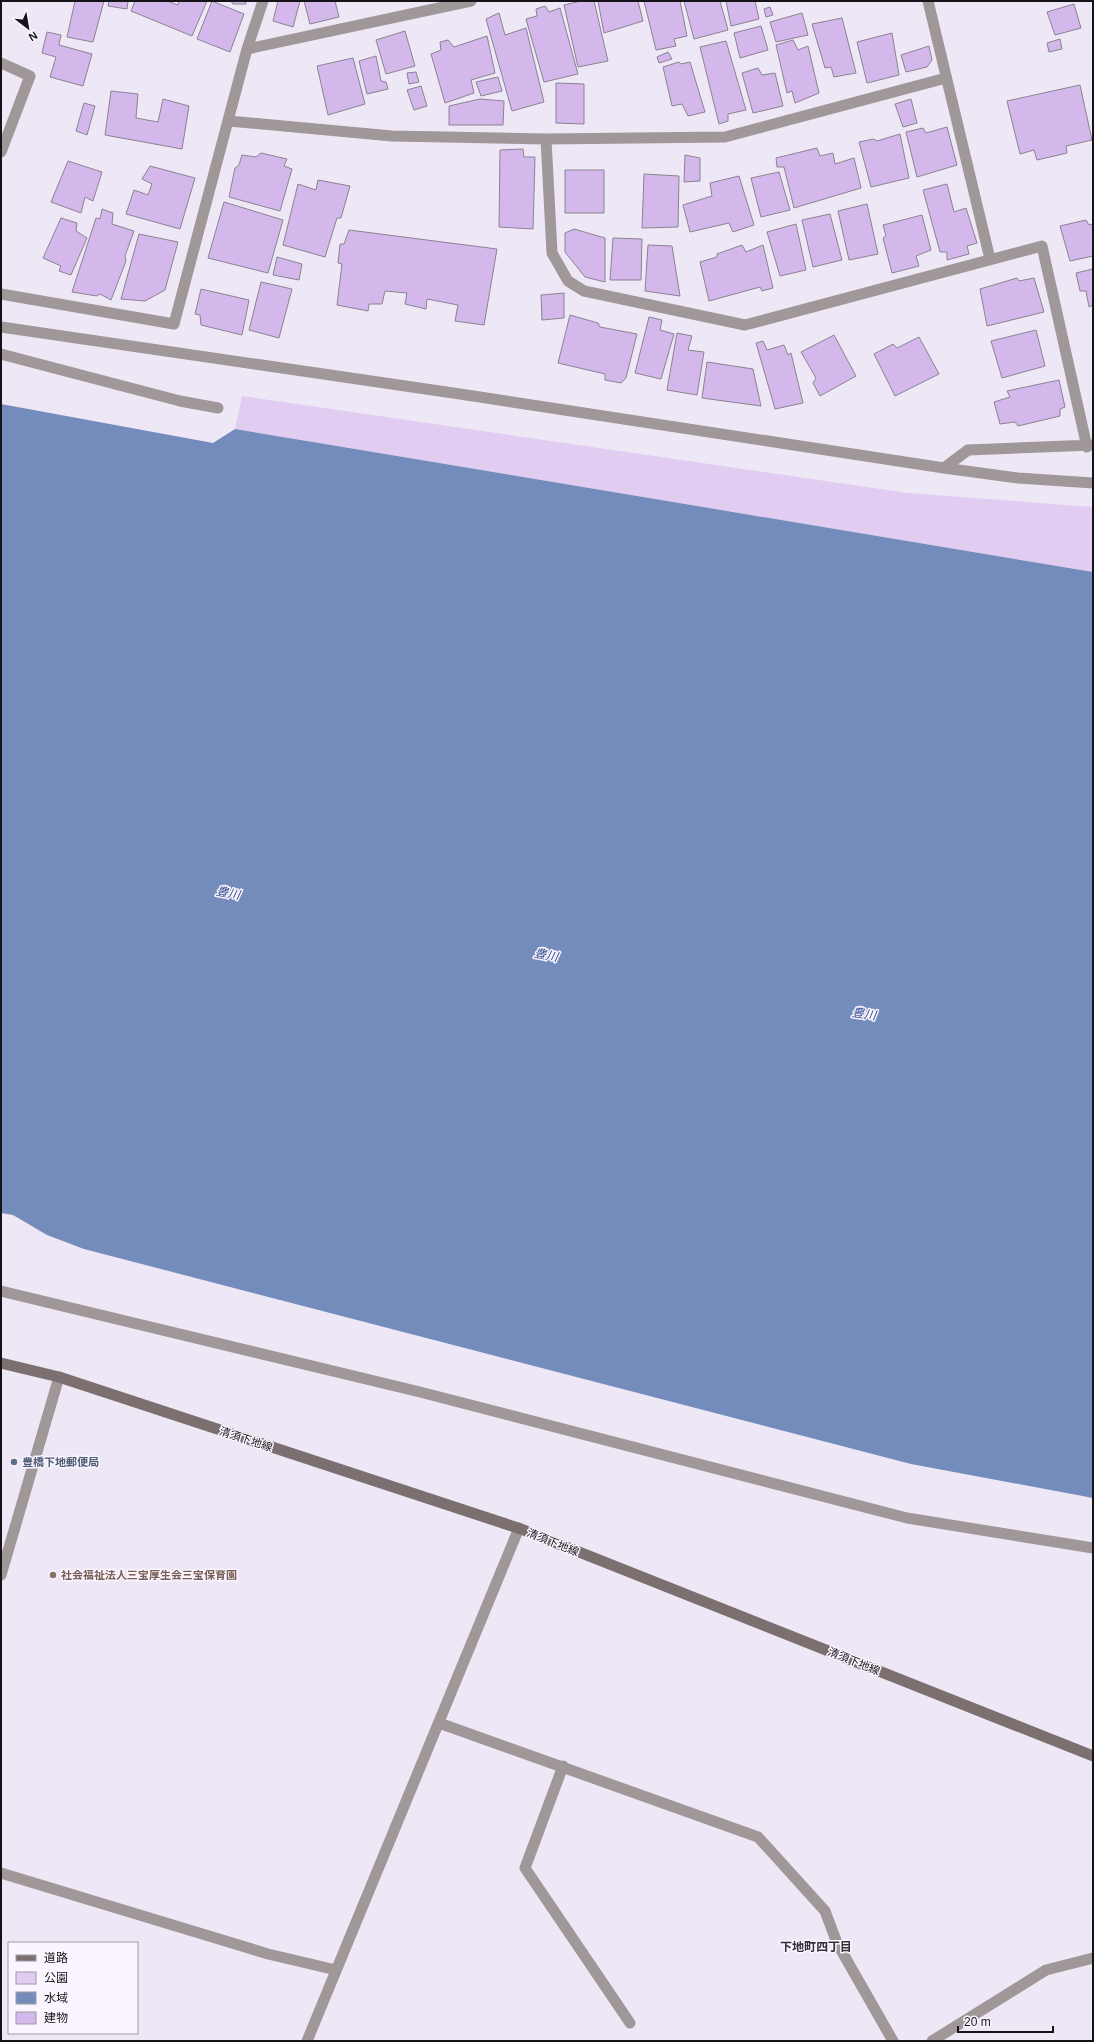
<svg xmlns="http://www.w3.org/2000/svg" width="1094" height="2042" font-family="Helvetica,'Noto Sans JP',sans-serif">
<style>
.green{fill:#e0cdf1}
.water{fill:#738cbc}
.building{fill:#d4b8ec;stroke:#8a8390}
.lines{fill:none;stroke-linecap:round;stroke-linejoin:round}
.minor{stroke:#9f9798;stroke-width:11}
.secondary{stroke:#7b6f70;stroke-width:11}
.service-dot{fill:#5c6f8a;stroke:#faf5fe;stroke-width:1.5}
.education-dot{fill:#8d6e63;stroke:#faf5fe;stroke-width:1.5}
.labels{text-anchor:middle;stroke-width:3;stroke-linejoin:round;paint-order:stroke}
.street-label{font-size:11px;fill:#161318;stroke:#faf5fe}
.service-label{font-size:11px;font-weight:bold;fill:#4e5e75;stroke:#faf5fe;text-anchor:start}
.education-label{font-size:11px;font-weight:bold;fill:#785e54;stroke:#faf5fe;text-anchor:start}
.water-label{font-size:12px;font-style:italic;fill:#324f8d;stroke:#faf5fe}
.neighbourhood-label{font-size:12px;font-weight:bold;fill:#352f3a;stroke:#faf5fe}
</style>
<rect width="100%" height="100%" fill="#eee7f6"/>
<path class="green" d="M 242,396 L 908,493 L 1093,507 L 1093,572 L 235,429 Z"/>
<path class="water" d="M 1,404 L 213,443 L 235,429 L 1093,572 L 1093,1498 L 911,1464 L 84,1249 L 47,1235 L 13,1215 L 1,1213 Z"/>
<path class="building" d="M 75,1 L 104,1 L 93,42 L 67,37 Z
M 109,1 L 128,1 L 127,9 L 108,6 Z
M 135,1 L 167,1 L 178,5 L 179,1 L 207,1 L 192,36 L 131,11 Z
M 212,1 L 244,14 L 230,52 L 197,39 Z
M 231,1 L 245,1 L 246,4 L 233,4 Z
M 278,1 L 300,1 L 293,27 L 273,21 Z
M 304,1 L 335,1 L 339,17 L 310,24 Z
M 581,1 L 594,1 L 608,61 L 578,67 L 564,5 Z
M 598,1 L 638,1 L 643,21 L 604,33 Z
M 644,1 L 680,1 L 687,36 L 674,39 L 676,46 L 656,50 Z
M 684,1 L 720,1 L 728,30 L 694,39 Z
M 726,1 L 755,1 L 759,19 L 731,26 Z
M 1074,4 L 1081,28 L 1055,35 L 1047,12 Z
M 545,6 L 549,12 L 560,8 L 578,74 L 544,82 L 526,19 L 537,16 L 536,9 Z
M 770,7 L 773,15 L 766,17 L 764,9 Z
M 499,13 L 505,35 L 526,28 L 544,102 L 512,111 L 486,19 Z
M 802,13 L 808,35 L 776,42 L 770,22 Z
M 842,18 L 856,73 L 834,77 L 831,67 L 825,68 L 812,24 Z
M 761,26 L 768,50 L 740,58 L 734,33 Z
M 405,31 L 415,66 L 386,74 L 376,40 Z
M 47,32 L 61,35 L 59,45 L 92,54 L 83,86 L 50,77 L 56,57 L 42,53 Z
M 892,33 L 899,75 L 867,83 L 857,42 Z
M 487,36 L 495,73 L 471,80 L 474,93 L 445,103 L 431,54 L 441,50 L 440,42 L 448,40 L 454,47 Z
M 1060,39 L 1062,49 L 1049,52 L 1047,43 Z
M 793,40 L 798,50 L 808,46 L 819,93 L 795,103 L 792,91 L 787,93 L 776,45 Z
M 726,41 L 746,110 L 728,114 L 728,121 L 719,124 L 700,47 Z
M 929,46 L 932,60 L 927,67 L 906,72 L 901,55 Z
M 668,52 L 672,59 L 659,63 L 657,57 Z
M 376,56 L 381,81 L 386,82 L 388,89 L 367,94 L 359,61 Z
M 353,58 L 365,104 L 328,115 L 317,66 Z
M 679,62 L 681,64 L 690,62 L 705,112 L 688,116 L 682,104 L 672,106 L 663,67 Z
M 758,68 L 762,75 L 775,73 L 783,106 L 753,113 L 742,73 Z
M 416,72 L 419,82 L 409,84 L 407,73 Z
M 498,77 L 502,91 L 481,96 L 476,82 Z
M 556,83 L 584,84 L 584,124 L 556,123 Z
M 1080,85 L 1092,140 L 1066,146 L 1067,153 L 1037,160 L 1034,150 L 1020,154 L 1007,101 Z
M 421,86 L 427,106 L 414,110 L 407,90 Z
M 111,91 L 138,94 L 136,118 L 158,122 L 163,99 L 189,106 L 182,149 L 105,135 Z
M 480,99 L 504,101 L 503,125 L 449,125 L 449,106 Z
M 911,99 L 917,123 L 903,127 L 895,104 Z
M 84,103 L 95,106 L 87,135 L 76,131 Z
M 947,127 L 957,165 L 917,177 L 906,132 L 923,128 L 926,133 Z
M 900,134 L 909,178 L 871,187 L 859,142 L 874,139 L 877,141 Z
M 817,148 L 820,156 L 833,153 L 835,164 L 854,158 L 861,188 L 794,208 L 784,167 L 777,167 L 776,158 Z
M 523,149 L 524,157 L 535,157 L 533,229 L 499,227 L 500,150 Z
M 261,153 L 287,159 L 284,166 L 292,169 L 280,211 L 229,197 L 235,168 L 239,165 L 242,155 L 256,157 Z
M 685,155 L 700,158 L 700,181 L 684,182 Z
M 68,161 L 102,172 L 93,201 L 85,197 L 81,213 L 51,202 Z
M 150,166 L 195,178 L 180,229 L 126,214 L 134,190 L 148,195 L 152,184 L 142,179 Z
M 565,170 L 604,170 L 604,213 L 565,213 Z
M 779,172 L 790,210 L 761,217 L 751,178 Z
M 644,174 L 679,176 L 678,227 L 642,228 Z
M 739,176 L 754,225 L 733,232 L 729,223 L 690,232 L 683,205 L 712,196 L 710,183 Z
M 318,180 L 350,186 L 341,218 L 337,218 L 325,257 L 283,245 L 298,184 L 316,190 Z
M 947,184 L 954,212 L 966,208 L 977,243 L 967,246 L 969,254 L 947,260 L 947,252 L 940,252 L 923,190 Z
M 224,202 L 283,220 L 268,273 L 208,258 Z
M 867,204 L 878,254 L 849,260 L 838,211 Z
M 102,209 L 113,213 L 112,224 L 134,231 L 125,256 L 126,261 L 111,300 L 100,294 L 97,296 L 72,292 L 96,218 L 100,219 Z
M 830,214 L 842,260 L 813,267 L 802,220 Z
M 922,215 L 931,250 L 916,256 L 919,266 L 892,273 L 883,238 L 886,236 L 883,225 Z
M 61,218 L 77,223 L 76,231 L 87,238 L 71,275 L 59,271 L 61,266 L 43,258 Z
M 1086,220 L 1089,225 L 1093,224 L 1093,256 L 1070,261 L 1060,226 Z
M 796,224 L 806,270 L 780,276 L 767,232 Z
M 574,229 L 605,238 L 605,282 L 585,277 L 565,252 L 565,233 Z
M 349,230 L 497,249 L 484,325 L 455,321 L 458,305 L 427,299 L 426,309 L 405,304 L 407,293 L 385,291 L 382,304 L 369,304 L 368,311 L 337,305 L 342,264 L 338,263 L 340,244 L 344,244 Z
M 139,234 L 178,242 L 165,290 L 145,301 L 121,299 Z
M 613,238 L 642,239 L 641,280 L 610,280 Z
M 648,245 L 672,246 L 680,296 L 645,291 Z
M 742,245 L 746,252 L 763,245 L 773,288 L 762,291 L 760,287 L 709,301 L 700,262 L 717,257 L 717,254 Z
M 277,257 L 302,264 L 299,280 L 273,275 Z
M 1093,269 L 1093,305 L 1089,307 L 1086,291 L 1080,291 L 1076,273 Z
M 1017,278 L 1019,281 L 1034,278 L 1044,312 L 987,326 L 980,289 Z
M 261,282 L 292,289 L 279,338 L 249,330 Z
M 201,289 L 249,300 L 242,335 L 201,325 L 200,315 L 195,314 Z
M 564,293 L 564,318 L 542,320 L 541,295 Z
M 570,315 L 598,323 L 600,327 L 637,334 L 626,378 L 621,383 L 605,380 L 605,374 L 558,363 Z
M 649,317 L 662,320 L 660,330 L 674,334 L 661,379 L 635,373 Z
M 1036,330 L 1045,366 L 1002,378 L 991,341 Z
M 677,333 L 692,336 L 688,350 L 704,352 L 697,395 L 667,390 Z
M 834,335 L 856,376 L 820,396 L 813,383 L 816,378 L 801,352 Z
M 919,337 L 939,374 L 895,396 L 874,354 L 893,344 L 897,348 Z
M 763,341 L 767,350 L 784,345 L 788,355 L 791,353 L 803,403 L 775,409 L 756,343 Z
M 707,362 L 753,369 L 761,406 L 702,398 Z
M 1059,380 L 1065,407 L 1060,409 L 1060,416 L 1018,426 L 1015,422 L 1000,424 L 994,402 L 1010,397 L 1007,391 Z"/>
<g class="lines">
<path class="minor" d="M 928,1 L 990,259
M 247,49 L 471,1
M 1,63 L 30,76 L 1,152
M 229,121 L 392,136 L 546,139 L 725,137 L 946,78
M 546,139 L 552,253 L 568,281 L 584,291 L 745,325 L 1042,246 L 1087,447
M 1,294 L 174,324 L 247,49 L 263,1
M 1,327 L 460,394 L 944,468 L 1018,478 L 1093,483
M 1,354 L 180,401 L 218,408
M 944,468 L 968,450 L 1093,445
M 1,1291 L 420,1392 L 907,1518 L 1093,1548
M 1,1575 L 59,1377
M 439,1723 L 758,1837 L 825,1911 L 837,1943 L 893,2041
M 563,1766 L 525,1868 L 630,2023
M 1,1873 L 268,1954 L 336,1970
M 307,2041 L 519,1528
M 932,2041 L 1046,1970 L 1093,1958"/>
<path class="secondary" d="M 1,1363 L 59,1377 L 521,1529 L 1093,1756"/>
</g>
<circle class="service-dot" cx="14" cy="1462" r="4"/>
<circle class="education-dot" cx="53" cy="1575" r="4"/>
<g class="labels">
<g class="street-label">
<text transform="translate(246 1439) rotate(18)" y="4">清須下地線</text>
<text transform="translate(553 1542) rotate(22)" y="4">清須下地線</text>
<text transform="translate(854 1661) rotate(22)" y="4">清須下地線</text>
</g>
<g class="service-label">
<text x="22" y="1466">豊橋下地郵便局</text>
</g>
<g class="education-label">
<text x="61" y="1579">社会福祉法人三宝厚生会三宝保育園</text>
</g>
<g class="water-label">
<text transform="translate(228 893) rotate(11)" y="4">豊川</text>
<text transform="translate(546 955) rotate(11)" y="4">豊川</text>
<text transform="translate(864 1014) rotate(8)" y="4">豊川</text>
</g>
<g class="neighbourhood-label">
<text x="816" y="1951">下地町四丁目</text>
</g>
</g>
<rect width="1094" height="2042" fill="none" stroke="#161318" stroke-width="4"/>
<rect x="8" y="1942" width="130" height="92" fill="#faf5fe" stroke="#9f9ba2"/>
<rect x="16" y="1955" width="20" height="6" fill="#7b6f70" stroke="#9f9ba2"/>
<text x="44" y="1962" font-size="12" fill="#161318">道路</text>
<rect x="16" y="1972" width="20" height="12" fill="#e0cdf1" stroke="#9f9ba2"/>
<text x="44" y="1982" font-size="12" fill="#161318">公園</text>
<rect x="16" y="1992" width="20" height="12" fill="#738cbc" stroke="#9f9ba2"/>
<text x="44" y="2002" font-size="12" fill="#161318">水域</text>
<rect x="16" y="2012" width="20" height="12" fill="#d4b8ec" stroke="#9f9ba2"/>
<text x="44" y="2022" font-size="12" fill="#161318">建物</text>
<g transform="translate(28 28) rotate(149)" stroke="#faf5fe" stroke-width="3" paint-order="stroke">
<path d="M0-3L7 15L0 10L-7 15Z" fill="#161318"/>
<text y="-6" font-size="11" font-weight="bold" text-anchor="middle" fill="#161318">N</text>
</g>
<path d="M958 2026v6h95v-6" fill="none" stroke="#161318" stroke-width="2"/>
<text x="964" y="2026" font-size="12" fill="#161318" stroke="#faf5fe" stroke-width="3" paint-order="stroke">20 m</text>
</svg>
